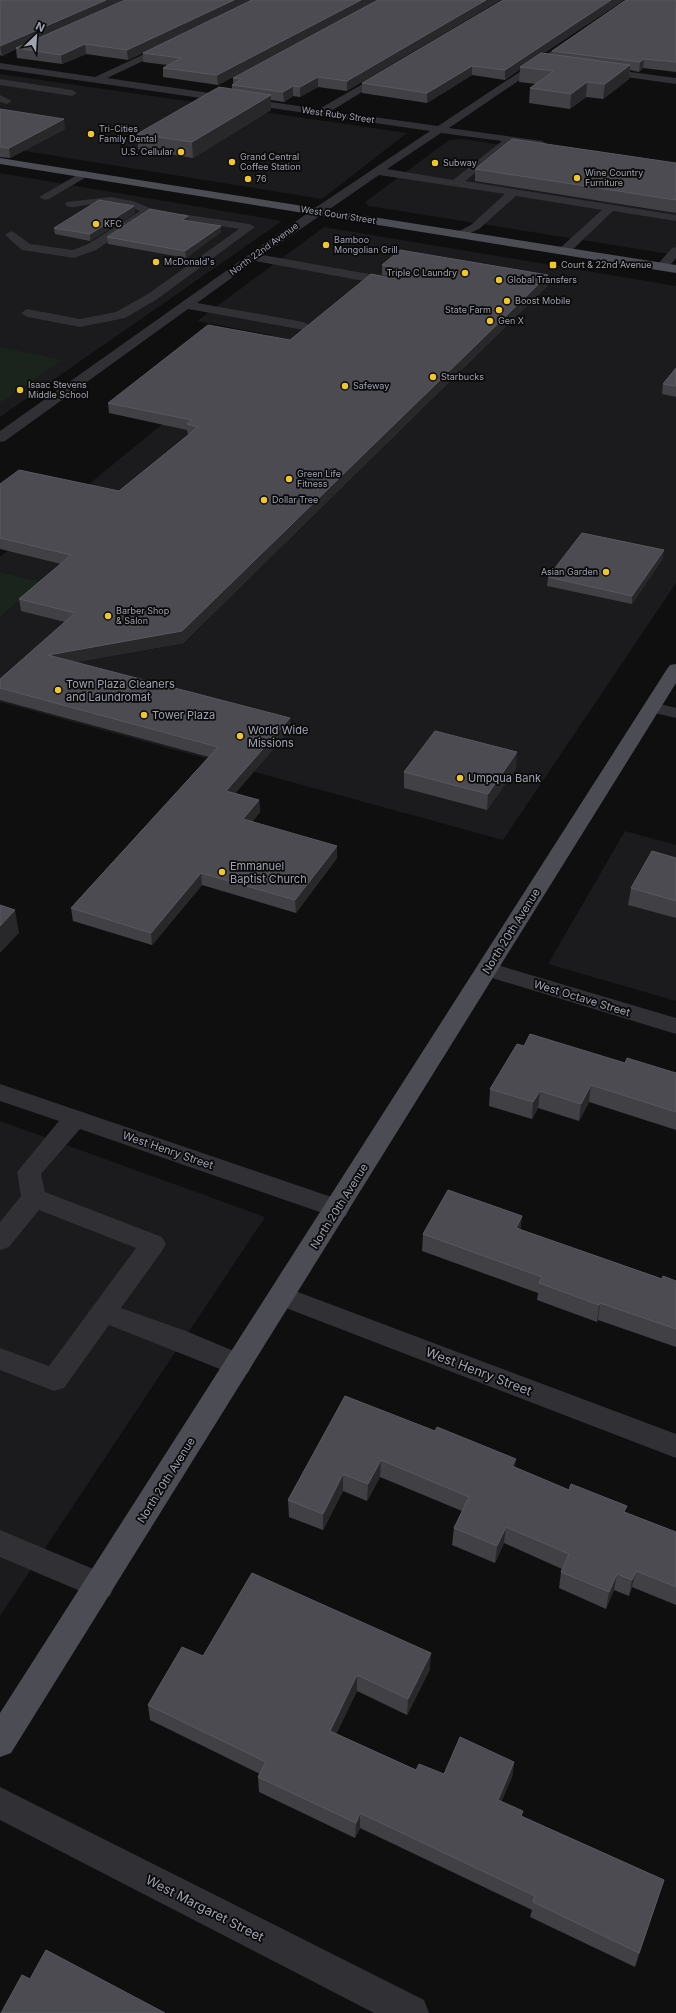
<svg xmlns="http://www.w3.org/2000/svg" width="676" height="2013" font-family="Inter,sans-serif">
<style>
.built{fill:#1b1b1d}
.green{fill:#1b231d}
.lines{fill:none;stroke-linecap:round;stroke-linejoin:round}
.minor{fill:#303035;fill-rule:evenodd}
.major{fill:#4c4d54;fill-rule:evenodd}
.wall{fill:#404045}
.shaded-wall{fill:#28282b}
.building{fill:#4b4b51;stroke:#585960}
.poi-dot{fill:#f0c727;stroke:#0a0a0b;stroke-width:1.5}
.labels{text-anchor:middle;stroke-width:3.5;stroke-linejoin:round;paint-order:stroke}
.far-street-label{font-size:9px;fill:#a0a3b1;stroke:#0a0a0b}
.far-poi-label{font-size:9px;fill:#a0a3b1;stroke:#0a0a0b;text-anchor:start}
.poi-label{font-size:11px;fill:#a0a3b1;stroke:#0a0a0b;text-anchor:start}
.street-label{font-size:11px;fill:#a0a3b1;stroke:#0a0a0b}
.near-street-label{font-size:13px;fill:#a0a3b1;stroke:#0a0a0b}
</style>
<rect width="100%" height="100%" fill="#0f0f10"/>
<path class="built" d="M 0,74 L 407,133 L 322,199 L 0,147 Z
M 462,139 L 676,170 L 676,255 L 369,206 L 365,202 L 449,140 Z
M 0,173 L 282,221 L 0,417 Z
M 324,227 L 676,286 L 676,583 L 503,840 L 0,702 L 0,617 L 42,582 L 0,572 L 0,557 L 271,335 L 197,321 Z
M 625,831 L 676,845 L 676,1001 L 548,964 Z
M 0,1121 L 265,1217 L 0,1616 Z"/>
<path class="green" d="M 0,347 L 62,360 L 0,403 Z
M 0,572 L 42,582 L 0,617 Z"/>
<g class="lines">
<path class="minor" d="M 577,34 L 580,35 L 580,39 L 449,128 L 542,141 L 547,144 L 542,147 L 513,143 L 465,181 L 676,215 L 676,221 L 613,211 L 568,254 L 564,255 L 558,251 L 560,248 L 602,210 L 516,196 L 479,229 L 459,238 L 453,234 L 471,225 L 505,194 L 379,175 L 263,255 L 391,278 L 395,279 L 397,282 L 395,285 L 391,286 L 255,261 L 197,303 L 304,322 L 310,326 L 309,329 L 304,330 L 188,309 L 5,441 L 0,442 L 0,431 L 312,210 L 430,131 L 0,69 L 0,63 L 95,77 L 170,42 L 175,45 L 173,47 L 107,78 L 319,109 L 387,70 L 392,73 L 390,75 L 331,111 L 438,126 ZM 441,133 L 502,141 L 453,180 L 387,169 Z
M 600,68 L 676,78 L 676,84 L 597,73 L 597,69 Z
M 0,79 L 72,90 L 77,93 L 72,96 L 0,85 Z
M 0,95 L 12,101 L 7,104 L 0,102 Z
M 84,171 L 88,172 L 89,174 L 88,176 L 49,199 L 45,200 L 39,197 Z
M 110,197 L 133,201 L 152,209 L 154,211 L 96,250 L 74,258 L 22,250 L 5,235 L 11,231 L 15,233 L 30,244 L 73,250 L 88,244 L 140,211 C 120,202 101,203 80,206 C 74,207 69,209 65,204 L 67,202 Z
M 182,214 L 249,224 L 255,227 L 156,300 L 125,318 L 80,327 L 27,317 L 21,313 L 27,309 L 80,319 L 116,312 L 148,294 L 239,229 L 178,219 L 176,217 Z
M 676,247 L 676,258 L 666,270 L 658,270 L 656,267 L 658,264 L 672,248 Z
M 652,702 L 676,708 L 676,718 L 646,711 L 643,707 L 646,703 Z
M 487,962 L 676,1018 L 676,1034 L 479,974 L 476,969 L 479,964 Z
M 0,1084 L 346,1202 L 349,1209 L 346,1216 L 337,1218 L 80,1129 L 41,1174 L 45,1192 L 162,1237 L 166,1244 L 162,1251 L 121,1308 L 186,1331 L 248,1357 L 252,1365 L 248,1373 L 239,1376 L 230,1373 L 109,1325 L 64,1388 L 54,1391 L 0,1370 L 0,1348 L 49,1366 L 136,1248 L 39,1210 L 9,1247 L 0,1250 L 0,1222 L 21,1196 L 17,1172 L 59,1121 L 0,1101 Z
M 282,1286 L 676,1434 L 676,1458 L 273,1303 L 269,1296 L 273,1289 Z
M 0,1530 L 110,1576 L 114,1586 L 110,1596 L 99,1599 L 0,1557 Z
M 0,1787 L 424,2000 L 429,2013 L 374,2013 L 0,1820 Z"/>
<path class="major" d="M 0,158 L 676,265 L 676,273 L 0,164 Z
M 676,664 L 676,683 L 11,1753 L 0,1757 L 0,1713 L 667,669 L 670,665 Z"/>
</g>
<path class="wall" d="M 0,0 L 378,0 L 218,85 L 163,77 L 163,68 L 167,65 L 143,62 L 143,53 L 128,60 L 86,54 L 62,64 L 17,58 L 16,49 L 2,56 L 0,55 Z
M 378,0 L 347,91 L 318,87 L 300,97 L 293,96 L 284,102 L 271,100 L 271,110 L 193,158 L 138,149 L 137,134 L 232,89 L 232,85 L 233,84 L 233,78 Z
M 624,0 L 544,53 L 551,54 L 552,51 L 676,0 L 676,72 L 643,68 L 639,72 L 630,70 L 629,79 L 603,99 L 586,97 L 570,109 L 529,103 L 530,88 L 536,84 L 519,82 L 520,69 L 505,80 L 472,75 L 427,103 L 362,93 L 362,83 Z
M 0,109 L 65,129 L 10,158 L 0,157 Z
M 676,163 L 676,213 L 475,181 L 475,169 Z
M 134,206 L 135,213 L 90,241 L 55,234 L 54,228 Z
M 188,216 L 189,221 L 221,226 L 221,232 L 186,258 L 108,244 L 107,237 Z
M 382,265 L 548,285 L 183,643 L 76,662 L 290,730 L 235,793 L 259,800 L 260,812 L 252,822 L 337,858 L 296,913 L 202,885 L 152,945 L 73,921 L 71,908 L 209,757 L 0,700 L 0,679 L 65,622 L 21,611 L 19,599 L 61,564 L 0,549 L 0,484 L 119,491 L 188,435 L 187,430 L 109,413 L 108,403 L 290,340 L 392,277 L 382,275 Z
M 676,368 L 676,397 L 662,394 L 663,384 Z
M 663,558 L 632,604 L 547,586 L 548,577 Z
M 516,768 L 487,810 L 404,788 L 404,772 Z
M 676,858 L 676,918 L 628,905 L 631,888 Z
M 524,1046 L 625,1063 L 676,1073 L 676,1130 L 589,1102 L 579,1121 L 538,1108 L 532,1119 L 489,1106 L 490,1089 Z
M 522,1216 L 520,1230 L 662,1279 L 676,1281 L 676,1347 L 598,1320 L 597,1322 L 537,1300 L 538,1293 L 422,1251 L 423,1234 Z
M 345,1396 L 569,1490 L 676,1532 L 676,1605 L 632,1587 L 629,1596 L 614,1590 L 606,1609 L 559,1588 L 561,1572 L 562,1569 L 504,1543 L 495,1563 L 452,1545 L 454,1528 L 462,1511 L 380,1477 L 367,1501 L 343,1491 L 323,1530 L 289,1517 L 288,1500 Z
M 203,1656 L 430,1669 L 407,1715 L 357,1691 L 336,1734 L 416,1770 L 444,1774 L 514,1762 L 512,1777 L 501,1801 L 523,1817 L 664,1880 L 635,1967 L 530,1917 L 532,1910 L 360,1828 L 355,1838 L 259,1792 L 258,1777 L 260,1774 L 150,1720 L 148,1705 Z"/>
<path class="shaded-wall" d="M 106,0 L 127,0 L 16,48 L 16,49 L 2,56 L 0,46 Z
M 234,0 L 253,0 L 128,60 L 127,50 Z
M 361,0 L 378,0 L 218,85 L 217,75 Z
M 486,0 L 501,0 L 347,91 L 347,81 Z
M 611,0 L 624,0 L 523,67 L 520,67 L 520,69 L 505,80 L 505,70 Z
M 85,44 L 86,54 L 62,64 L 61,55 Z
M 644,59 L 643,68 L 639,72 L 640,62 Z
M 630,65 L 629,79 L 603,99 L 605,84 Z
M 472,66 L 472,75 L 427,103 L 427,93 Z
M 318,77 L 318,87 L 300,97 L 300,87 Z
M 587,82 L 586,97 L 570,109 L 571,94 Z
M 293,86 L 293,96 L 284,102 L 283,92 Z
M 271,95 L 271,110 L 193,158 L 192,142 Z
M 64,119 L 65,129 L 10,158 L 9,148 Z
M 134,206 L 135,213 L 90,241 L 90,234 Z
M 188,216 L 189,222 L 182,220 Z
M 221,226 L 221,232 L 186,258 L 185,251 Z
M 548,275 L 548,285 L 183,643 L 50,667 L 48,655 Z
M 664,550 L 663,558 L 632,604 L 632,596 Z
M 290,718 L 290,730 L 227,803 L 226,791 Z
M 517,752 L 516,768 L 487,810 L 488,794 Z
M 259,800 L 260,812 L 244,832 L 243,819 Z
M 337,846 L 337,858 L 296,913 L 295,900 Z
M 201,873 L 202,885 L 152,945 L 151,933 Z
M 15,910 L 19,933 L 0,953 L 0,926 Z
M 591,1085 L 589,1102 L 579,1121 L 581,1104 Z
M 540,1091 L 538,1108 L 532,1119 L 533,1102 Z
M 522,1216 L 520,1233 L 516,1228 Z
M 600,1303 L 598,1320 L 597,1322 L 599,1305 Z
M 516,1459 L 514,1476 L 512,1466 Z
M 381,1460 L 380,1477 L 367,1501 L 368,1484 Z
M 343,1474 L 343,1491 L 323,1530 L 323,1514 Z
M 506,1527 L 504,1543 L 495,1563 L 497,1546 Z
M 636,1571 L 632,1587 L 629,1596 L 632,1580 Z
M 617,1574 L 614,1590 L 606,1609 L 609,1592 Z
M 431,1653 L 430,1669 L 407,1715 L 408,1699 Z
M 357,1675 L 357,1691 L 330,1747 L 330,1731 Z
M 514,1762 L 512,1777 L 496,1815 L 498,1800 Z
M 360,1813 L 360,1828 L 355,1838 L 356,1823 Z
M 664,1880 L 635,1967 L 639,1953 Z"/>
<path class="building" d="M 0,0 L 106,0 L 0,46 Z
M 125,0 L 234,0 L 127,50 L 85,44 L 61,55 L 16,48 Z
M 252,0 L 361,0 L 217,75 L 163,68 L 181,58 L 143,53 Z
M 378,0 L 486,0 L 347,81 L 318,77 L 300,87 L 293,86 L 283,92 L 232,85 L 242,79 L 233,78 Z
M 503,0 L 611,0 L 505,70 L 472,66 L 427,93 L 362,83 Z
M 626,0 L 676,0 L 676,62 L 644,59 L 640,62 L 552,51 Z
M 541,53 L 630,65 L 605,84 L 587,82 L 571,94 L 530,88 L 554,71 L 520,67 Z
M 219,87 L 271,95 L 192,142 L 137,134 Z
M 0,109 L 64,119 L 9,148 L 0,147 Z
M 512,139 L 676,163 L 676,200 L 475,169 Z
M 99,200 L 134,206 L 90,234 L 54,228 Z
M 150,209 L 188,216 L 182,220 L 221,226 L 185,251 L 107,237 Z
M 400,250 L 548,275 L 182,631 L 48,655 L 290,718 L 226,791 L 259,800 L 243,819 L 337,846 L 295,900 L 201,873 L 151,933 L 71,908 L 218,747 L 0,688 L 0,679 L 75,613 L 19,599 L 71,555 L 0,538 L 0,484 L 19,470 L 119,491 L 198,427 L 187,424 L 192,420 L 108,403 L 208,325 L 290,340 L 371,274 L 391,278 L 396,276 L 398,271 L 396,268 L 382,265 Z
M 676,368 L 676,386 L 663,384 Z
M 582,533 L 664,550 L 632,596 L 548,577 Z
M 435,731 L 517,752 L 488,794 L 404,772 Z
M 652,851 L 676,858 L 676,901 L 631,888 Z
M 0,905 L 15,910 L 0,926 Z
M 530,1034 L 625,1063 L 627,1058 L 676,1073 L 676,1112 L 591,1085 L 581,1104 L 540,1091 L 533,1102 L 490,1089 L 517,1044 L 524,1046 Z
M 448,1190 L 522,1216 L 516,1228 L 662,1279 L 663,1276 L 676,1281 L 676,1329 L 600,1303 L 599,1305 L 539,1283 L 542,1277 L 423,1234 Z
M 345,1396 L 435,1431 L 437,1427 L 516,1459 L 512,1466 L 569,1490 L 571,1484 L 627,1506 L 624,1512 L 676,1532 L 676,1587 L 636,1571 L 632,1580 L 617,1574 L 609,1592 L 561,1572 L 569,1554 L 506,1527 L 497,1546 L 454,1528 L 469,1497 L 381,1460 L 368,1484 L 343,1474 L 323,1514 L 288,1500 Z
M 252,1573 L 431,1653 L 408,1699 L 357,1675 L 330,1731 L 416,1770 L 419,1764 L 444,1774 L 460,1737 L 514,1762 L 498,1800 L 523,1811 L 521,1816 L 664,1880 L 639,1953 L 533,1902 L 535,1896 L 360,1813 L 356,1823 L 258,1777 L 266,1762 L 148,1705 L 182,1647 L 203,1656 Z
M 46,1950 L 165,2013 L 1,2013 L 22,1975 L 30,1979 Z"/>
<g class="poi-dot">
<circle cx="91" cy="134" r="4"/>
<circle cx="181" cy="152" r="4"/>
<circle cx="232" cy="162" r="4"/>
<circle cx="435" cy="163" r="4"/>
<circle cx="577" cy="178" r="4"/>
<circle cx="248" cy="179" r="4"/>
<circle cx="96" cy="224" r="4"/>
<circle cx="326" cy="245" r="4"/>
<circle cx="156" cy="262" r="4"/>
<rect x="549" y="261" width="8" height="8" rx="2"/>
<circle cx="465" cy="273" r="4"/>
<circle cx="499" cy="280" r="4"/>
<circle cx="507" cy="301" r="4"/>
<circle cx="499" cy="310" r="4"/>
<circle cx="490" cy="321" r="4"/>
<circle cx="433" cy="377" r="4"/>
<circle cx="345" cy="386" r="4"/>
<circle cx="20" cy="390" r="4"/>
<circle cx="289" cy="479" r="4"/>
<circle cx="264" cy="500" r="4"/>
<circle cx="606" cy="572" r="4"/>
<circle cx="108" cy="616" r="4"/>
<circle cx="58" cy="690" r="4"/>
<circle cx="144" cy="715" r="4"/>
<circle cx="240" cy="736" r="4"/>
<circle cx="460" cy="778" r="4"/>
<circle cx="222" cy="872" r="4"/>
</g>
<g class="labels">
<g class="far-street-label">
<text transform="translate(338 115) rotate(8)" y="3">West Ruby Street</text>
<text transform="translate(338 215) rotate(9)" y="3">West Court Street</text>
<text transform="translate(264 249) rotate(-36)" y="3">North 22nd Avenue</text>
</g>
<g class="far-poi-label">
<text x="99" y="132">Tri-Cities<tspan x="99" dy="10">Family Dental</tspan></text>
<text x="173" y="155" text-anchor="end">U.S. Cellular</text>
<text x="240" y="160">Grand Central<tspan x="240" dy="10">Coffee Station</tspan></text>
<text x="443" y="166">Subway</text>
<text x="585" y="176">Wine Country<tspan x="585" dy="10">Furniture</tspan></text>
<text x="256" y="182">76</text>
<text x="104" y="227">KFC</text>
<text x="334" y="243">Bamboo<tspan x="334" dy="10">Mongolian Grill</tspan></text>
<text x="164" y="265">McDonald's</text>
<text x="561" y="268">Court &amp; 22nd Avenue</text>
<text x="457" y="276" text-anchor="end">Triple C Laundry</text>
<text x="507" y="283">Global Transfers</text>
<text x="515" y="304">Boost Mobile</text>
<text x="491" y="313" text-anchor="end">State Farm</text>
<text x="498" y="324">Gen X</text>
<text x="441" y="380">Starbucks</text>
<text x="28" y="388">Isaac Stevens<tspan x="28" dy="10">Middle School</tspan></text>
<text x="353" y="389">Safeway</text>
<text x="297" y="477">Green Life<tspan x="297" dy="10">Fitness</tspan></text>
<text x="272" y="503">Dollar Tree</text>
<text x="598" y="575" text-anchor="end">Asian Garden</text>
<text x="116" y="614">Barber Shop<tspan x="116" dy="10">&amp; Salon</tspan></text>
</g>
<g class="poi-label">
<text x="66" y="688">Town Plaza Cleaners<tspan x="66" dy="13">and Laundromat</tspan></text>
<text x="152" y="719">Tower Plaza</text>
<text x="248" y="734">World Wide<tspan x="248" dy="13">Missions</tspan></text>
<text x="468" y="782">Umpqua Bank</text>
<text x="230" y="870">Emmanuel<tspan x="230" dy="13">Baptist Church</tspan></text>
</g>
<g class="street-label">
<text transform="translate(511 931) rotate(-58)" y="4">North 20th Avenue</text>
<text transform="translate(582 998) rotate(17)" y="4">West Octave Street</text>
<text transform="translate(168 1150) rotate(19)" y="4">West Henry Street</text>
<text transform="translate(339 1206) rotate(-58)" y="4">North 20th Avenue</text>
<text transform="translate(166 1480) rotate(-58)" y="4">North 20th Avenue</text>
</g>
<g class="near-street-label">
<text transform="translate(479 1371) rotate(21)" y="5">West Henry Street</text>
<text transform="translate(205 1908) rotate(27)" y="5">West Margaret Street</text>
</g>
</g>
<g transform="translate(36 36) rotate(25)" stroke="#0a0a0b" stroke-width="3" paint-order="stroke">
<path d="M0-3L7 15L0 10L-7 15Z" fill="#a0a3b1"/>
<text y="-6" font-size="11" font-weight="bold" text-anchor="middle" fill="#a0a3b1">N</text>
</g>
</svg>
